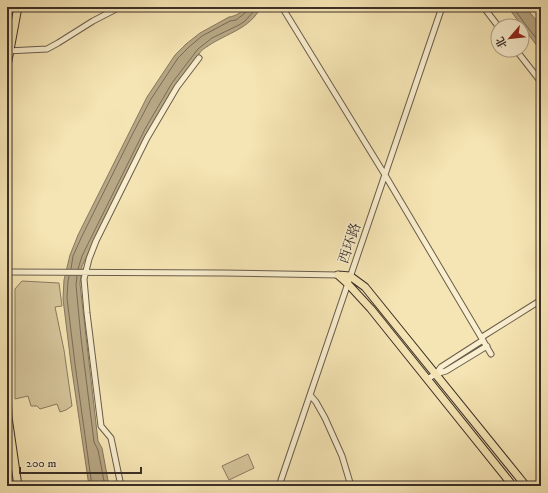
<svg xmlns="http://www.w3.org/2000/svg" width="548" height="493" font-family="'IM FELL DW Pica','Noto Serif SC',serif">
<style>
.green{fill:#d6c69c;stroke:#897b62}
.water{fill:#b7a784;stroke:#86775f}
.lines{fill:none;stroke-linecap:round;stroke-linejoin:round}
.shore{stroke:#7a6c56;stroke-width:1}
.minor-casing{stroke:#6a5d4b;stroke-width:7}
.major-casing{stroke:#3c3028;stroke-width:9}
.minor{stroke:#f9eece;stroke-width:5}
.major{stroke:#f6e5b4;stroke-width:7}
.labels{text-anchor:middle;stroke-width:3;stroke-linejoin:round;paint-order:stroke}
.street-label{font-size:14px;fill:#3c3028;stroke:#f9eece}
</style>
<rect width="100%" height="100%" fill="#f6e5b4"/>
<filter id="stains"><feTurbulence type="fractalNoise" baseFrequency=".005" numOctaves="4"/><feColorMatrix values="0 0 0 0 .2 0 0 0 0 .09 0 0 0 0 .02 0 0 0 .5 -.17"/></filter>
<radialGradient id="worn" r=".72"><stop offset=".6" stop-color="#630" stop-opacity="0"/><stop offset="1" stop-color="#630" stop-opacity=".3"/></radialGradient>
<path class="green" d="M 22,281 L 59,283 L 62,306 L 55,307 L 64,350 L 72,406 L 66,410 L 60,412 L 57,404 L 40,409 L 37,406 L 31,406 L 28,396 L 15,399 L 15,289 Z
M 248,454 L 254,468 L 229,480 L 222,466 Z"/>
<path class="water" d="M 245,7 L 261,7 C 250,29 227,33 208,46 C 205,48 201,50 199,54 C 171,89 150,128 130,168 C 115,198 100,228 86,258 L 82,266 L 80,284 L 98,441 L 102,448 L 109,486 L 89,486 L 71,364 L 63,299 L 64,280 L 70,255 L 78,235 L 147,97 L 175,55 L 186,44 L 200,33 L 229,17 C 236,16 241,13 245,7 Z
M 511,7 L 525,7 L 537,21 L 541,23 L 541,51 L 510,10 Z"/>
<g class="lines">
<path class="shore" d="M 514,7 L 515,10 L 525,24 L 541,44
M 71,269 L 73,256 L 82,236 L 132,135 L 151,99 L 178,58 L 189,47 L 202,36 L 230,21 L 236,20 L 245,13 L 248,10 L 248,7
M 78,269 L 82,256 L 145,129 L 172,83 L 198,49 L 212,38 L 239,25 L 245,21 L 253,12 L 257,7
M 69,276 L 68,281 L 67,298 L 75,364 L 92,486
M 77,276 L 76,285 L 81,338 L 94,442 L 98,450 L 105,486"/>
<defs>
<path id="minor" d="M 282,7 L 385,175 L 491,354
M 481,7 L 485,9 L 498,26
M 516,50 L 541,82
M 7,51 L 47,49 L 58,43 L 93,21 L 120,7
M 7,272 L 223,273 L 338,275
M 482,337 L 541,300
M 436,374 L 446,371 L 487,346
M 427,379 L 436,374 L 441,367 L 483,340
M 310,395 L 316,402 L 325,418 L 342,456 L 351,486
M 121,486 L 111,438 L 101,426 L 87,313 L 84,279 L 89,259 L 96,241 L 147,138 L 177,87 L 199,58
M 279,486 L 442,7"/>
<path id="major" d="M 7,66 L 18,7
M 338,275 L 350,276 L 365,287 L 526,486
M 338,275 L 348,284 L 371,309 L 513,486
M 7,288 L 7,297
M 7,391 L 8,417 L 18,486"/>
</defs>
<use href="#minor" class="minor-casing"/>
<use href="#major" class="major-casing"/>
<use href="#minor" class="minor"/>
<use href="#major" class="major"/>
</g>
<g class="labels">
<g class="street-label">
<text transform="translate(349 243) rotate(-71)" y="5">西环路</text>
</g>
</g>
<rect width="548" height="493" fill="none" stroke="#f6e5b4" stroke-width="24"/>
<rect x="8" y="8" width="532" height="477" fill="none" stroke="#3c3028" stroke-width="2"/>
<rect x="12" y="12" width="524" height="469" fill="none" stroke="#3c3028"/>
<g transform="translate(510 38) rotate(242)"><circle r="19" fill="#f9eece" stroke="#ada28c"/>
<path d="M0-3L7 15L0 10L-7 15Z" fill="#8f2418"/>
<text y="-6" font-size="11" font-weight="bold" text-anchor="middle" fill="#3c3028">北</text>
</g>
<path d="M20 467v6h121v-6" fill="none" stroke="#3c3028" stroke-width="2"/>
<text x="26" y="467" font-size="12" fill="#3c3028" stroke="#f9eece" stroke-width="3" paint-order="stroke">200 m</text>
<rect width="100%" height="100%" filter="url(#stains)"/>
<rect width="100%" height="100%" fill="url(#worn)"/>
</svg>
